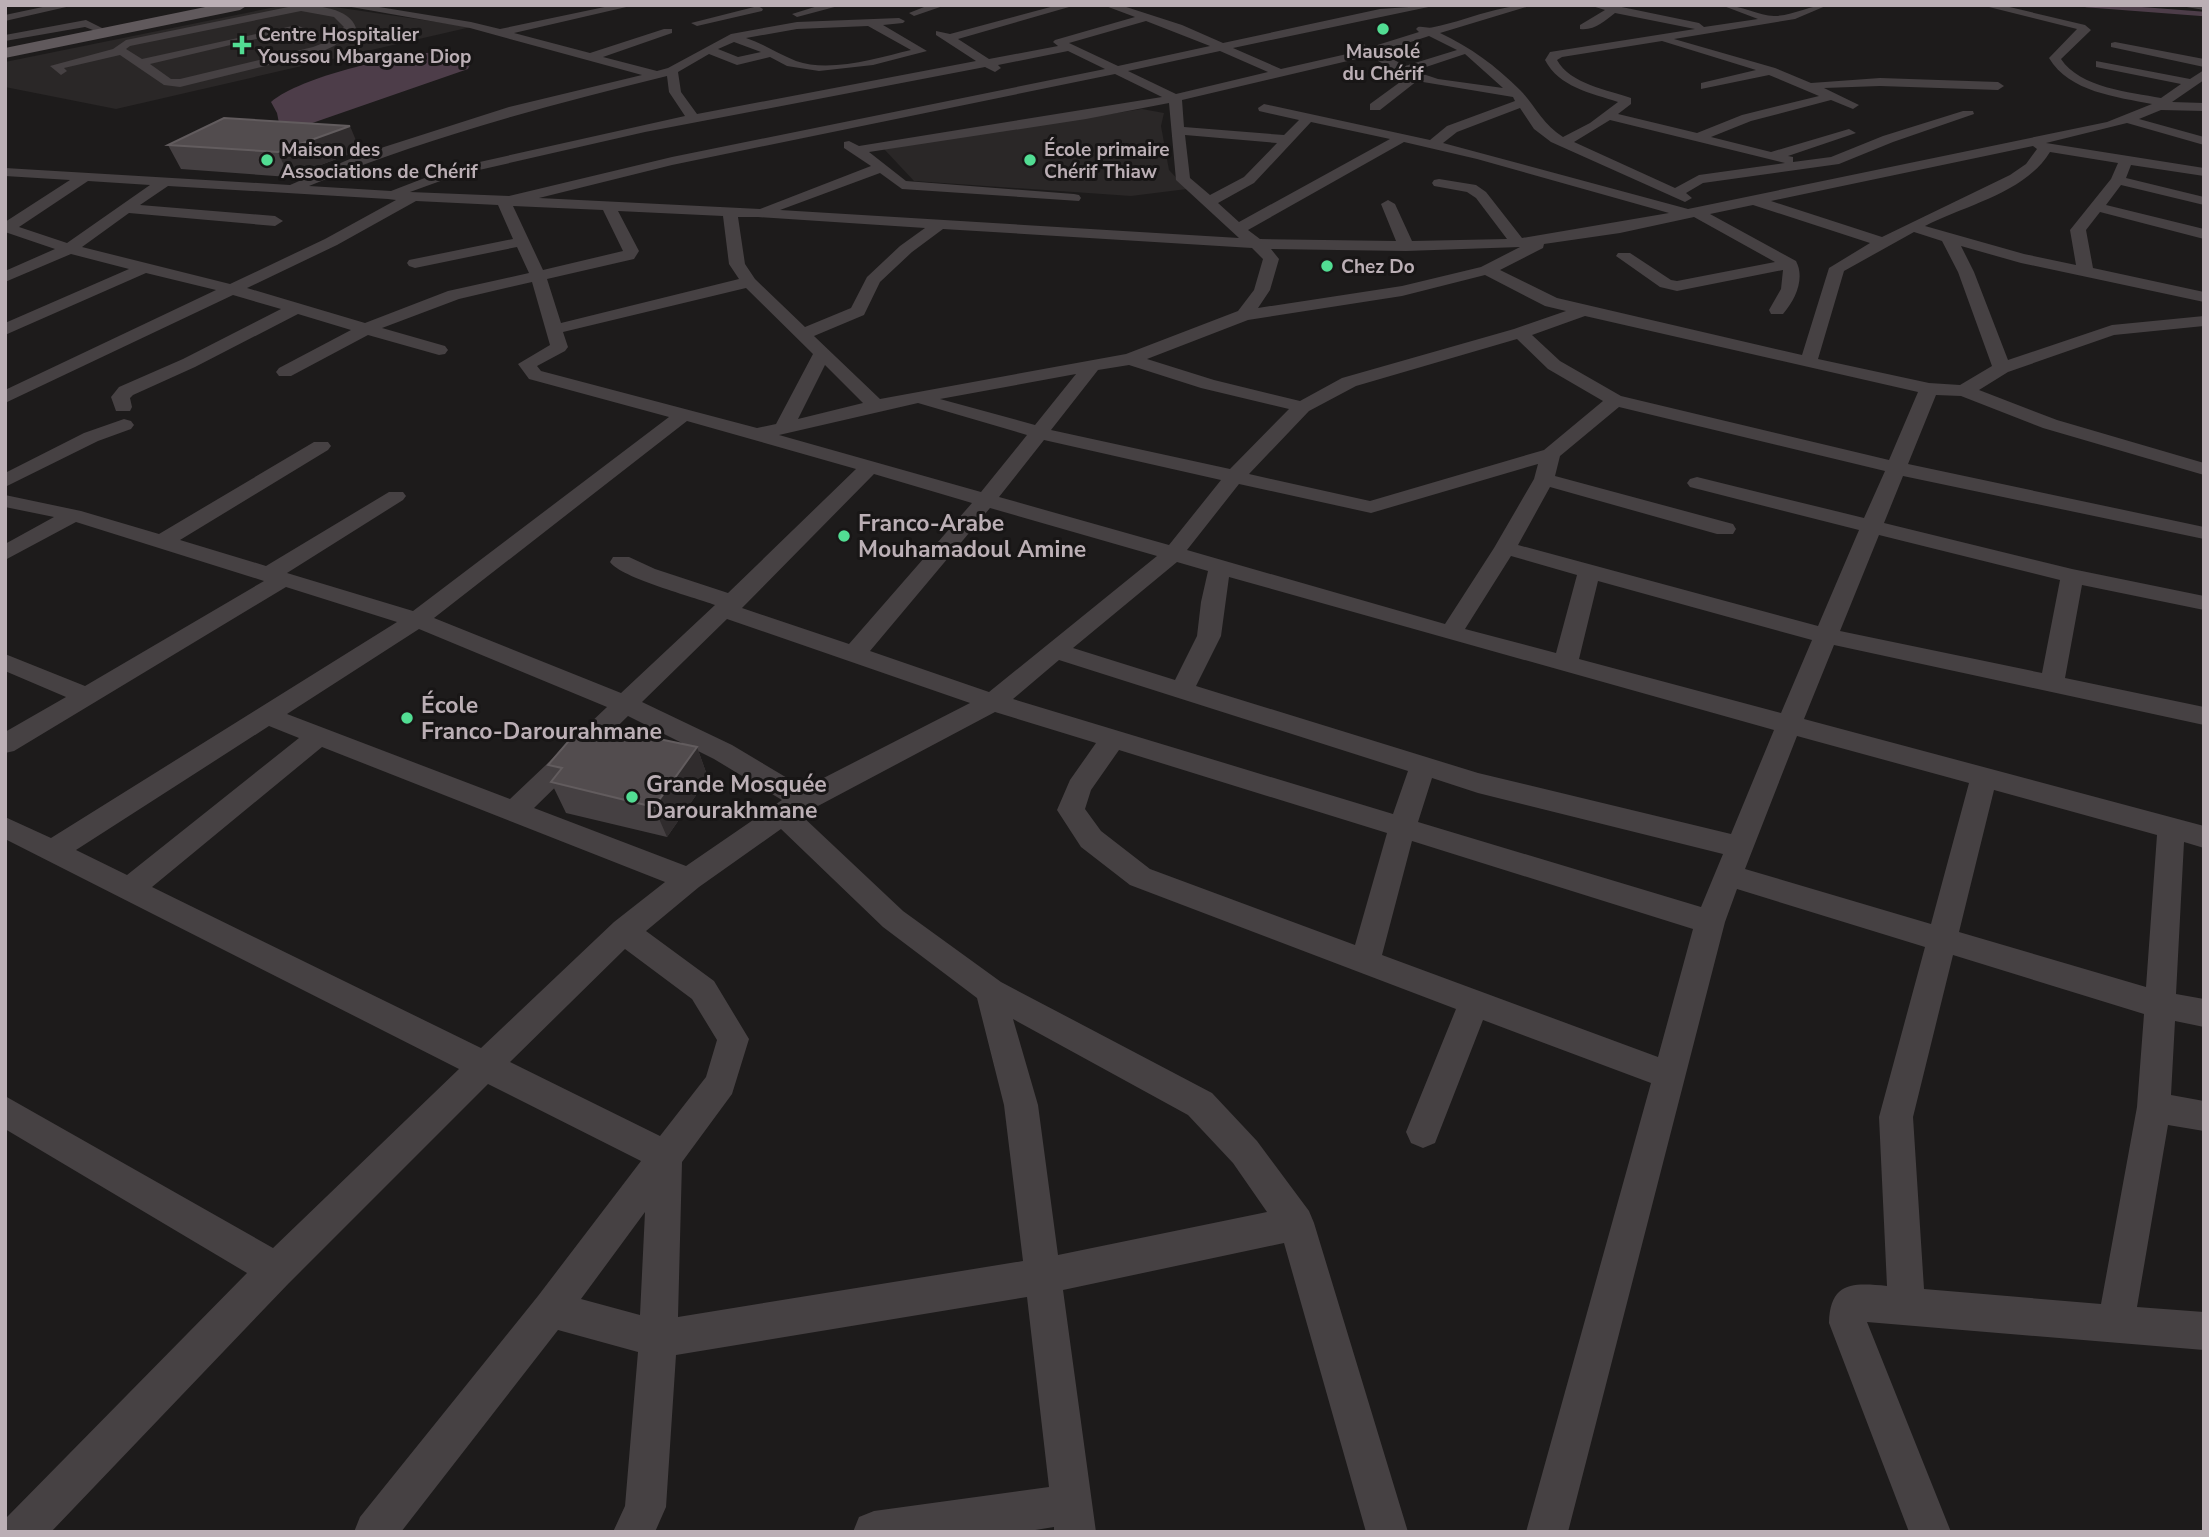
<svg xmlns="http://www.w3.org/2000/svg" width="2209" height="1537" font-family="'Nunito Sans',sans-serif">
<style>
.built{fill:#2a2727}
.water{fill:#4d3d49}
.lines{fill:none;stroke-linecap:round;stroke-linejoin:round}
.stream{stroke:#4d3d49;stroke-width:4.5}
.minor{fill:#464143;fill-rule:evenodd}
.primary{fill:#60595c;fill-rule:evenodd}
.wall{fill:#454042}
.shaded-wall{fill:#302c2d}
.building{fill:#524c4e;stroke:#625c5e;stroke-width:2}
.poi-dot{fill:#52dd93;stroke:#181616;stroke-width:2.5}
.labels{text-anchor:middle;stroke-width:6;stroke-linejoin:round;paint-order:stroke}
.far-poi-label{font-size:19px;font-weight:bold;fill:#bbafb5;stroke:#181616;text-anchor:start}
.poi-label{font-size:23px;font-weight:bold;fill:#bbafb5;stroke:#181616;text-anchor:start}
</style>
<rect width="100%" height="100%" fill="#1d1b1b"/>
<path class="built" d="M 285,5 L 321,5 L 471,27 L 116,109 L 5,87 L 5,62 Z
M 1142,109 L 1164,113 L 1161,126 L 1169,170 L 1187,189 L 1131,196 L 914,181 L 884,149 Z"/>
<path class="water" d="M 435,52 L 448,53 L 471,62 L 468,69 L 295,129 L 280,128 L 277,113 L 271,102 C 302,76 394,56 435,52 Z"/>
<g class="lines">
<path class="stream" d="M 2086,5 L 2204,14"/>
<path class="minor" d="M 52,5 L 75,5 L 5,21 L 5,15 Z
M 298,5 C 316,5 350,8 356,28 L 334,46 L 321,52 L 180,87 L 164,85 L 120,55 L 64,68 L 67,71 L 61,75 L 50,66 L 113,49 L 126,40 ZM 301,11 L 334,17 L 344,27 L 326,42 L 313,47 L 180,79 L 171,79 L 150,64 L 303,28 L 297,25 L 142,59 L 126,49 L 130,46 Z
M 340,5 L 367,5 L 471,22 L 500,29 L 614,5 L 635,5 L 514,33 L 590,53 L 664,29 L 672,29 L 672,33 L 603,57 L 657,71 L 668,68 L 731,34 L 797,22 L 899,18 L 905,21 L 903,23 L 883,25 L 927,51 L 873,65 L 819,71 L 787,66 L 770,57 L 737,65 L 709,54 L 678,72 L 681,92 L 697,114 L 976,61 L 936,35 L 936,31 L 950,34 L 1058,5 L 1076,5 L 958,39 L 989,59 L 1058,46 L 1053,42 L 1055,40 L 1135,17 L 1103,5 L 1120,5 L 1182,25 L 1223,43 L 1380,9 L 1438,5 L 1233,48 L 1281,69 L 1360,51 L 1354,46 L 1360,43 L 1371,47 L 1419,32 L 1416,29 L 1418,27 C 1424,26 1428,29 1434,27 C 1468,20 1497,5 1533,5 L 1440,33 C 1470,47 1496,66 1520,90 C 1535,105 1542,124 1563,137 L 1590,123 L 1618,102 C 1591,93 1559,87 1545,60 L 1550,52 L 1695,29 L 1615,13 C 1605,21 1594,31 1580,29 L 1580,25 L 1605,10 L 1589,5 L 1612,5 L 1699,23 L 1704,27 L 1758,19 L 1721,5 C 1742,5 1759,16 1774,16 C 1793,16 1809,5 1828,5 L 1795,19 L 1674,39 L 1775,68 L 1811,83 L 1880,78 L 1998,82 L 2004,86 L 1998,90 L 1880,86 L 1824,88 L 1859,105 L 1853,109 L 1831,100 L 1751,121 L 1711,137 L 1771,152 L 1849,129 L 1856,133 L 1788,156 L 1793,157 L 1793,162 L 1831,157 L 1883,136 L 1963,111 L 1973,111 L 1974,114 L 1893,142 L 1839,164 L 1703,183 L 1686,193 L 1692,198 L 1685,202 L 1551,142 L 1534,129 L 1520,108 L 1457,132 L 1443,143 L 1688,209 L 2107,122 L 2152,104 C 2117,97 2069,92 2049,58 L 2077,29 L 1981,5 L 2001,5 L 2085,25 L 2091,30 L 2089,32 L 2061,59 C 2080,88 2130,92 2161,98 L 2181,84 L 2096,67 L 2096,61 L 2190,79 L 2204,70 L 2204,80 L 2172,102 L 2204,103 L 2204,111 L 2161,110 L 2139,119 L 2204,137 L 2204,145 L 2127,123 L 2046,143 L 2204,168 L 2204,176 L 2131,165 L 2126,178 L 2204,197 L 2204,205 L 2121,185 L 2106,205 L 2204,229 L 2204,239 L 2100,212 L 2086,230 L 2093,268 L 2204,292 L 2204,302 L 2021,263 L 1961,246 L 1974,272 L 2008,360 L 2112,325 L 2204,316 L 2204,326 L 2114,335 L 2008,372 L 1979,390 L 2057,420 L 2204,463 L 2204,475 L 2043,428 L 1961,396 L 1936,395 L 1908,464 L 2204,527 L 2204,539 L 1903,476 L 1884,523 L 2072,569 L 2204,596 L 2204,610 L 2082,585 L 2065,678 L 2204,707 L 2204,725 L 1834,645 L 1804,719 L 2204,826 L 2204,848 L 2184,842 L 2176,994 L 2204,999 L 2204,1027 L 2175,1021 L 2171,1095 L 2204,1101 L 2204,1131 L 2168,1125 L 2137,1307 L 2204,1312 L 2204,1350 L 1867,1322 L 1951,1532 L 1909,1532 L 1829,1323 C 1830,1281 1854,1283 1887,1286 L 1879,1117 L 1925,947 L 1737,889 L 1725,922 L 1568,1532 L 1526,1532 L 1651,1083 L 1483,1020 L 1435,1143 L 1423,1148 L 1411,1143 L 1406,1132 L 1456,1009 L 1130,885 L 1081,847 L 1057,810 L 1070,780 L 1096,743 L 995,712 L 801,815 L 903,911 L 1001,982 L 1212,1093 L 1257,1141 L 1309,1211 L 1314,1223 L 1408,1532 L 1366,1532 L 1284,1243 L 1063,1290 L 1096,1532 L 1054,1532 L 1054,1527 L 1023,1532 L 853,1532 L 859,1517 L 874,1511 L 1049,1487 L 1027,1297 L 676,1355 L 666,1507 L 655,1532 L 613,1532 L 625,1506 L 638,1352 L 558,1330 L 401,1532 L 354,1532 L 360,1517 L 538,1296 L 641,1161 L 488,1084 L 289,1283 L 51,1532 L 5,1532 L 7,1517 L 247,1273 L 5,1129 L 5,1096 L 273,1248 L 459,1069 L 5,839 L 5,817 L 51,838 L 397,622 L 286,587 L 14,751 L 5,753 L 5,732 L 66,697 L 5,671 L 5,654 L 85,686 L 264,581 L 76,522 L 5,560 L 5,544 L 54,517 L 5,507 L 5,495 L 81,511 L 159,534 L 314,442 L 328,442 L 331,446 L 328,450 L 180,540 L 266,566 L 389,492 L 403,492 L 406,496 L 403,500 L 287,573 L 413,611 L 669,417 L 529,379 L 518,364 L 550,345 L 532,282 L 459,299 L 382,328 L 445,346 L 448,350 L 445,354 L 439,355 L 368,335 L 291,376 L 279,376 L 276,372 L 279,368 L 351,330 L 298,314 L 195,367 L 133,395 L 130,398 L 132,407 L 130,411 L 116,411 L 111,397 L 119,387 L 183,359 L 281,309 L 233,295 L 5,403 L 5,390 L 216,290 L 146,273 L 5,335 L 5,323 L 129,269 L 71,254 L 5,282 L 5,271 L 55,249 L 5,232 L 5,222 L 70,180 L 5,176 L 5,168 L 290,185 L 359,155 L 509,107 L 642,75 L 470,28 ZM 1146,21 L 1210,46 L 1118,66 L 1069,43 ZM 868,26 L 911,50 C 877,58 830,73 796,61 C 778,54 764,44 746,38 L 797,29 ZM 1429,36 L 1457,50 L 1405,66 L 1380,52 ZM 1662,41 L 1756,70 L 1701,83 L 1701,89 L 1769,75 L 1819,96 L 1742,115 L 1697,133 L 1618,114 L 1631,104 L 1631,98 C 1608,90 1570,84 1557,60 L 1562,57 ZM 734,42 L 761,52 L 738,57 L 718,49 ZM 1068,51 L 1105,69 L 672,157 L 509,196 L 410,192 L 457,175 L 645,132 L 985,67 L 995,72 L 1001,68 L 998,65 ZM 1220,51 L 1268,72 L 1176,94 L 1128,71 ZM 1465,54 L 1503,88 L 1438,79 L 1414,71 ZM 1369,56 L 1407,77 L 1370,104 L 1370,110 L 1380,110 L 1417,81 L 1513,97 L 1515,101 L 1447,126 L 1430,140 L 1264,104 L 1258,108 L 1259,111 L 1299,120 L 1284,135 L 1184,127 L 1182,100 ZM 1115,74 L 1162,97 L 859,146 L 849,141 L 844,142 L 844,148 L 871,166 L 760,209 L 539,198 L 672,165 ZM 667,76 L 669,92 L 685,116 L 448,169 L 391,191 L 309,186 C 425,138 545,106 667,76 ZM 1169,103 L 1176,180 L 1239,238 L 780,210 L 880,173 L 902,189 L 1079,201 L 1081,198 L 1079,195 L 1074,194 L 906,181 L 869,152 L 1086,119 ZM 1610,120 L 1785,163 L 1699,175 L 1675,188 L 1574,142 ZM 1311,122 L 1390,139 L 1239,222 L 1218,203 L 1254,183 ZM 1185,135 L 1277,143 L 1244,177 L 1210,195 L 1190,178 ZM 1404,142 L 1477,159 L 1669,213 L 1522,238 L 1486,192 L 1476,185 L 1439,179 L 1434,180 L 1432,183 L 1434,186 L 1467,192 L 1476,198 L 1507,239 L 1412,241 L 1395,204 L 1388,200 L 1381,204 L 1396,241 L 1260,239 L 1248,230 ZM 2033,146 L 2037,149 L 2026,164 L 2010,175 L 1882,237 L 1771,201 ZM 2050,152 L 2118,163 L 2111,179 L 2070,230 L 2076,265 L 2024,254 L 1925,226 C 1966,205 2025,193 2050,152 ZM 88,181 L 150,185 L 67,243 L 19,227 ZM 168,186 L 388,199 L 396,200 L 325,239 L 230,284 L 82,247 L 129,213 L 275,226 L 283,221 L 275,216 L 140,205 ZM 416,201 L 498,205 L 513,239 L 409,260 L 407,263 L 409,266 L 415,268 L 517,247 L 529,273 L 448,291 L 365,323 L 247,288 L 337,245 ZM 1753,205 L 1870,243 L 1829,268 L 1802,355 L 1557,298 L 1500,270 L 1543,248 L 1544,244 L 1620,233 L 1694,217 L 1775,262 L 1677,281 L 1671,280 L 1630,253 L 1618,253 L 1616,256 L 1660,287 L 1677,291 L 1783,270 L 1781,289 L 1769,310 L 1771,314 L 1783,314 C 1796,299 1805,278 1796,261 L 1710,214 ZM 513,206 L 603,210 L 623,251 L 543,270 ZM 618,211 L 723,216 L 729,264 L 739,279 L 561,323 L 547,279 L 634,259 L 639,251 ZM 738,217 L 758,217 L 925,228 L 900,246 L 867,277 L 851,308 L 805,327 L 755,279 L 745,264 ZM 943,229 L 1252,248 L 1263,259 L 1254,290 L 1238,311 L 1126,354 L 880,399 L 814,336 L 864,315 L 880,282 L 912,252 ZM 1914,232 L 1942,241 L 1958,272 L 1992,366 L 1960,385 L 1929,383 L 1818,359 L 1844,271 ZM 1520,247 L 1481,267 L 1402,286 L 1258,308 L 1270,290 L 1279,259 L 1271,249 L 1406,251 ZM 1485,275 L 1545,306 L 1566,311 L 1514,329 L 1342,378 L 1300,401 L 1214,380 L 1147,359 L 1248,320 L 1402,296 ZM 746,288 L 813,354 L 776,424 L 757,428 L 541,371 L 537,366 L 565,351 L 568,347 L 563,332 ZM 1585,316 L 1918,392 L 1889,460 L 1621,396 L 1560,361 L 1532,335 ZM 1517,339 L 1548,369 L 1603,401 L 1544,450 L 1370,501 L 1249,474 L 1309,411 L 1356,386 ZM 825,365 L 863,403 L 798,419 ZM 1129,365 L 1201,388 L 1289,409 L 1230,469 L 1051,430 L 1098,370 ZM 1076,374 L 1035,425 L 940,399 ZM 918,403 L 1027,435 L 981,492 L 779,435 ZM 1619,407 L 1885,471 L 1864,518 L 1697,477 L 1690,479 L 1687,483 L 1690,487 L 1859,530 L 1818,626 L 1518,545 L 1550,487 L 1717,534 L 1733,534 L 1736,529 L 1733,524 L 1555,476 L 1560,456 ZM 687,421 L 856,469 L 728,593 L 655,569 L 629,557 L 613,557 L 610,562 C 621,578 694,597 715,605 L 621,693 L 434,618 ZM 1044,440 L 1221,480 L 1169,545 L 999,497 ZM 1538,464 L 1534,479 L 1494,548 L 1445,624 L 1187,550 L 1239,484 L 1371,513 ZM 874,474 L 972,503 L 849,644 L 742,608 ZM 990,508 L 1157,556 L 989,692 L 870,651 ZM 1879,535 L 2060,580 L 2042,673 L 1840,631 ZM 1511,556 L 1577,575 L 1556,653 L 1465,629 ZM 1177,562 L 1208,571 L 1201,602 L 1197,636 L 1175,680 L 1073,648 ZM 1229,577 L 1774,730 L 1731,834 L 1478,773 L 1196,686 L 1221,636 ZM 1598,581 L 1812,640 L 1781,713 L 1579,659 ZM 727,619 L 970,703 L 804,788 L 732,745 L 642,702 ZM 419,629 L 607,707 L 510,799 L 287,714 ZM 1059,660 L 1408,771 L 1393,814 L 1013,699 ZM 628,716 L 714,759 L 782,800 L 686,866 L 534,808 ZM 269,726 L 299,738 L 127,875 L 76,850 ZM 1797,736 L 1969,783 L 1931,924 L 1745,869 ZM 322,747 L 665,882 L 614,922 L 481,1048 L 152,887 ZM 1119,750 L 1387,833 L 1355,945 L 1150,869 L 1101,831 L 1085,809 L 1091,790 ZM 1432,778 L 1478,793 L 1723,854 L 1701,907 L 1418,822 ZM 1994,790 L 2157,835 L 2146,987 L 1959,932 ZM 781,829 L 883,927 L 977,998 L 1004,1105 L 1023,1261 L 678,1317 L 682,1162 L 732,1094 L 749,1039 L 714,981 L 646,931 L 699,887 ZM 1412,841 L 1693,929 L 1658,1057 L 1382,955 ZM 625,949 L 692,999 L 717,1040 L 706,1077 L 660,1136 L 510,1062 ZM 1953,955 L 2144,1014 L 2137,1107 L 2101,1304 L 1924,1289 L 1913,1117 ZM 1013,1019 L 1188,1115 L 1233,1163 L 1267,1212 L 1058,1255 L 1038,1105 ZM 645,1212 L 640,1315 L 581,1299 Z
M 821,5 L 842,5 L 797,17 L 792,14 Z
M 929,5 L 946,5 L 914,16 L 909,13 Z
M 2175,5 L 2204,5 L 2204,10 Z
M 758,6 L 763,9 L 762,11 L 697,26 L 691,23 Z
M 86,20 L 104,29 L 98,32 L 85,27 L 5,41 L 5,35 Z
M 2115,42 L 2204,59 L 2204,67 L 2111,47 L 2111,43 Z
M 124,419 L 131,421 L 134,425 L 131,429 L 98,441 L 5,487 L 5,473 L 84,433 Z"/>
<path class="primary" d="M 215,5 L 248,5 L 240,10 L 5,58 L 5,48 Z"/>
</g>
<path class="wall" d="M 168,145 L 360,150 L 289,177 L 181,169 Z
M 697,747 L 708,778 L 667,837 L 566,813 L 551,782 L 555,778 L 548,765 Z"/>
<path class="shaded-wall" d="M 350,126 L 360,150 L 289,177 L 278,152 Z
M 697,747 L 708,778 L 667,837 L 654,807 Z"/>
<path class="building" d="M 224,118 L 350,126 L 278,152 L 168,145 Z
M 597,726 L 697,747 L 654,807 L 551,782 L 562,768 L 548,765 L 573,736 L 587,739 Z"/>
<g class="poi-dot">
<circle cx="1383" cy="29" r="7"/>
<path d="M238.5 34.5h7v7h7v7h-7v7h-7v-7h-7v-7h7z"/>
<circle cx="267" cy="160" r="7"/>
<circle cx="1030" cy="160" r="7"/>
<circle cx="1327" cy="266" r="7"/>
<circle cx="844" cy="536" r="7"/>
<circle cx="407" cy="718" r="7"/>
<circle cx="632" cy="797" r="7"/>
</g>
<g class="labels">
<g class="far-poi-label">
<text x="258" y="41">Centre Hospitalier<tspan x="258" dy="22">Youssou Mbargane Diop</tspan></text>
<text x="1383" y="58" text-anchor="middle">Mausolé<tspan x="1383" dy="22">du Chérif</tspan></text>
<text x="281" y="156">Maison des<tspan x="281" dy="22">Associations de Chérif</tspan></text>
<text x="1044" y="156">École primaire<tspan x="1044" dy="22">Chérif Thiaw</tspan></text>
<text x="1341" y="273">Chez Do</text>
</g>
<g class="poi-label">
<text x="858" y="531">Franco-Arabe<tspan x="858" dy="26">Mouhamadoul Amine</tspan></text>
<text x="421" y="713">École<tspan x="421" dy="26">Franco-Darourahmane</tspan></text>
<text x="646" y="792">Grande Mosquée<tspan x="646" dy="26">Darourakhmane</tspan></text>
</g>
</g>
<rect width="2209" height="1537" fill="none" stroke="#bbafb5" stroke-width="14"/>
</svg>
